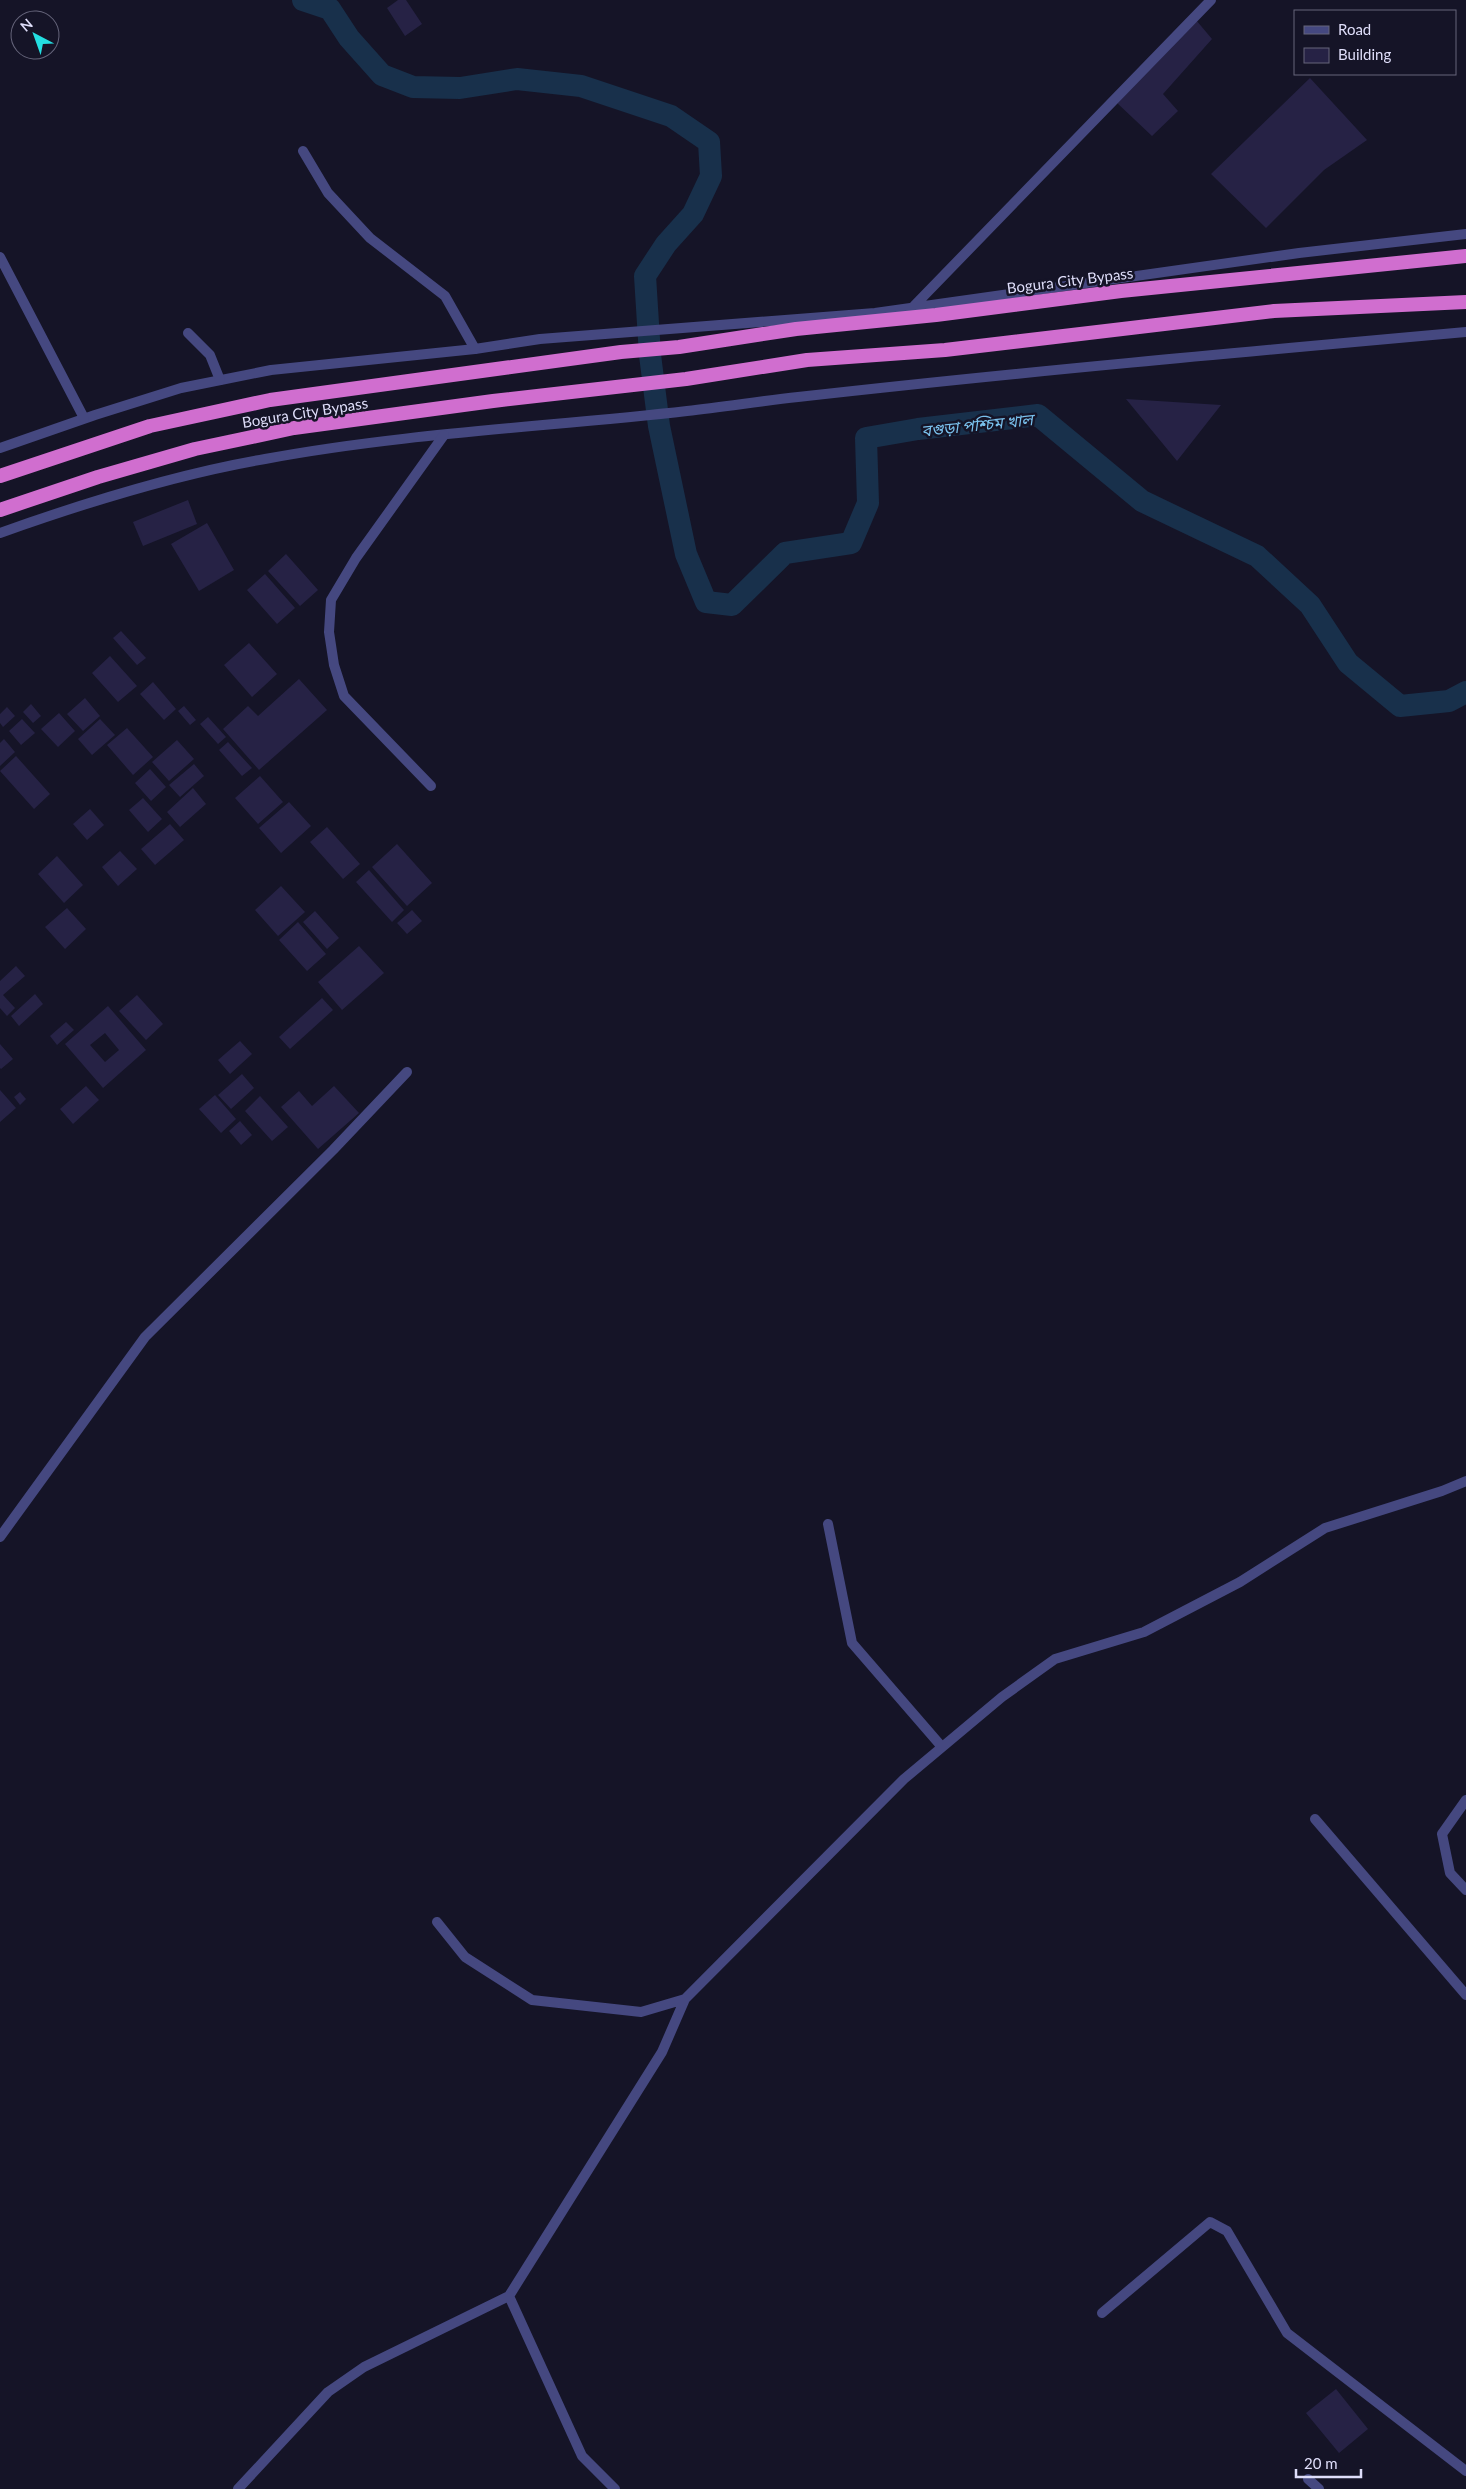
<svg xmlns="http://www.w3.org/2000/svg" width="1466" height="2489" font-family="Lato,'Noto Sans Bengali',sans-serif">
<style>
.lines{fill:none;stroke-linecap:round;stroke-linejoin:round}
.canal{stroke:#18304b;stroke-width:22}
.building{fill:#262245;fill-rule:evenodd}
.service{stroke:#454880;stroke-width:10}
.minor{stroke:#454880;stroke-width:10}
.trunk{stroke:#d06ecf;stroke-width:14}
.labels{text-anchor:middle;stroke-width:5;stroke-linejoin:round;paint-order:stroke}
.street-label{font-size:15px;fill:#dfdefa;stroke:#151427}
.water-label{font-size:16px;font-style:italic;fill:#7ac1ed;stroke:#151427}
</style>
<rect width="100%" height="100%" fill="#151427"/>
<g class="lines">
<path class="canal" d="M 303,0 L 330,9 L 349,38 L 382,75 L 413,87 L 460,88 L 517,79 L 581,86 L 671,116 L 709,142 L 711,176 L 693,214 L 666,244 L 645,276 L 650,355 L 659,426 L 686,554 L 706,602 L 732,605 L 785,553 L 851,543 L 868,503 L 866,438 L 918,429 L 1038,415 L 1142,501 L 1257,556 L 1310,605 L 1348,663 L 1400,706 L 1449,701 L 1466,692"/>
</g>
<path class="building" d="M 398,0 L 406,0 L 422,24 L 405,36 L 387,8 Z
M 1196,20 L 1212,39 L 1163,94 L 1178,111 L 1152,136 L 1116,102 Z
M 1310,78 L 1367,140 L 1324,170 L 1266,228 L 1211,174 Z
M 1126,399 L 1221,405 L 1177,461 Z
M 188,500 L 197,524 L 143,546 L 133,522 Z
M 207,523 L 234,570 L 199,591 L 171,544 Z
M 286,554 L 318,590 L 300,606 L 268,571 Z
M 265,574 L 295,608 L 277,624 L 247,590 Z
M 121,631 L 146,658 L 137,665 L 113,638 Z
M 249,643 L 277,674 L 252,697 L 224,665 Z
M 110,656 L 137,686 L 118,702 L 92,673 Z
M 299,679 L 327,710 L 259,770 L 223,729 L 248,706 L 258,716 Z
M 153,682 L 176,709 L 164,720 L 140,694 Z
M 85,698 L 100,716 L 83,731 L 67,714 Z
M 31,704 L 41,716 L 33,723 L 23,712 Z
M 184,706 L 196,720 L 190,725 L 178,711 Z
M 7,707 L 15,716 L 3,727 L 0,723 L 0,714 Z
M 59,713 L 75,731 L 58,747 L 41,729 Z
M 208,717 L 226,737 L 218,744 L 200,724 Z
M 22,719 L 35,733 L 21,745 L 9,731 Z
M 100,719 L 115,735 L 92,755 L 78,739 Z
M 127,728 L 153,757 L 133,775 L 107,745 Z
M 4,739 L 15,752 L 0,766 L 0,743 Z
M 177,740 L 194,759 L 169,781 L 152,762 Z
M 228,742 L 252,768 L 242,776 L 219,750 Z
M 16,756 L 50,794 L 34,809 L 0,771 Z
M 194,764 L 204,776 L 180,797 L 169,785 Z
M 150,769 L 166,787 L 151,801 L 135,783 Z
M 260,776 L 283,802 L 258,824 L 235,798 Z
M 193,788 L 206,804 L 180,827 L 167,812 Z
M 143,798 L 162,819 L 148,832 L 129,810 Z
M 289,802 L 311,826 L 281,853 L 259,828 Z
M 90,809 L 104,825 L 87,840 L 73,824 Z
M 170,824 L 184,840 L 155,865 L 141,849 Z
M 327,827 L 360,864 L 343,879 L 310,842 Z
M 397,844 L 432,883 L 407,906 L 372,867 Z
M 120,851 L 137,869 L 118,886 L 102,867 Z
M 57,856 L 83,885 L 64,903 L 38,874 Z
M 369,870 L 404,910 L 392,922 L 356,882 Z
M 281,886 L 305,912 L 278,936 L 255,910 Z
M 67,908 L 86,929 L 65,949 L 45,927 Z
M 412,910 L 422,921 L 407,934 L 397,923 Z
M 315,911 L 339,938 L 327,949 L 303,922 Z
M 298,922 L 326,954 L 307,971 L 279,940 Z
M 359,946 L 384,973 L 342,1010 L 318,982 Z
M 16,966 L 25,976 L 3,995 L 15,1008 L 7,1016 L 0,1008 L 0,981 Z
M 35,994 L 43,1004 L 19,1026 L 11,1016 Z
M 137,995 L 163,1024 L 146,1040 L 119,1011 Z
M 322,998 L 333,1010 L 290,1049 L 279,1037 Z
M 108,1006 L 146,1050 L 103,1088 L 65,1044 ZM 105,1033 L 119,1050 L 105,1062 L 90,1045 Z
M 66,1022 L 74,1030 L 57,1045 L 50,1036 Z
M 240,1041 L 252,1054 L 230,1074 L 218,1060 Z
M 0,1044 L 13,1059 L 1,1069 L 0,1068 Z
M 242,1074 L 254,1088 L 231,1109 L 218,1095 Z
M 86,1086 L 99,1100 L 73,1124 L 60,1109 Z
M 334,1086 L 359,1113 L 318,1149 L 281,1107 L 299,1091 L 312,1106 Z
M 0,1090 L 16,1108 L 0,1122 Z
M 20,1092 L 26,1099 L 20,1105 L 14,1097 Z
M 215,1095 L 236,1119 L 221,1133 L 199,1109 Z
M 260,1096 L 288,1127 L 272,1141 L 245,1111 Z
M 240,1121 L 252,1135 L 241,1145 L 229,1131 Z
M 1336,2389 L 1368,2429 L 1339,2453 L 1306,2413 Z"/>
<g class="lines">
<path class="service" d="M 914,306 L 1211,0
M 0,448 L 95,415 L 181,388 L 271,370 L 475,349 L 540,339 L 875,313 L 1299,253 L 1466,234
M 0,533 C 84,503 177,474 265,459 C 405,433 547,427 687,411 C 724,407 761,401 798,397 C 1020,372 1243,352 1466,332
M 1466,1800 L 1442,1834 L 1450,1873 L 1466,1890"/>
<path class="minor" d="M 303,151 L 328,193 L 370,238 L 445,296 L 475,349
M 0,257 L 84,418
M 188,333 L 210,355 L 220,380
M 431,786 L 344,696 L 334,665 L 329,632 L 331,600 L 356,558 L 444,435
M 828,1524 L 852,1643 L 942,1747
M 0,1537 L 145,1337 L 333,1150 L 407,1072
M 1315,1819 L 1466,1995
M 685,1999 L 904,1779 L 1002,1697 L 1055,1659 L 1144,1632 L 1240,1582 L 1325,1528 L 1442,1491 L 1466,1481
M 509,2296 L 582,2456 L 615,2489
M 1102,2313 L 1210,2222 L 1227,2231 L 1287,2333 L 1466,2471
M 1308,2479 L 1319,2489
M 238,2489 L 328,2392 L 364,2367 L 509,2296 L 662,2052 L 685,1999 L 641,2012 L 532,2000 L 465,1957 L 437,1922"/>
<path class="trunk" d="M 0,476 L 150,426 L 270,400 L 621,352 L 679,347 L 796,329 L 936,315 L 1121,291 L 1466,256
M 0,510 L 98,477 L 195,449 L 294,428 L 493,401 L 686,379 L 807,360 L 945,350 L 1274,311 L 1466,302"/>
</g>
<g class="labels">
<g class="street-label">
<text transform="translate(1070 281) rotate(-7)" y="5">Bogura City Bypass</text>
<text transform="translate(305 413) rotate(-9)" y="5">Bogura City Bypass</text>
</g>
<g class="water-label">
<text transform="translate(977 425) rotate(-6)" y="6">বগুড়া পশ্চিম খাল</text>
</g>
</g>
<rect x="1294" y="10" width="162" height="65" fill="#151427" stroke="#66657b"/>
<rect x="1304" y="26" width="25" height="8" fill="#454880" stroke="#66657b"/>
<text x="1338" y="35" font-size="15" fill="#dfdefa">Road</text>
<rect x="1304" y="48" width="25" height="15" fill="#262245" stroke="#66657b"/>
<text x="1338" y="60" font-size="15" fill="#dfdefa">Building</text>
<g transform="translate(35 35) rotate(319)"><circle r="24" fill="#151427" stroke="#66657b"/>
<path d="M0-4L9 19L0 12L-9 19Z" fill="#24dee1"/>
<text y="-8" font-size="14" font-weight="bold" text-anchor="middle" fill="#dfdefa">N</text>
</g>
<path d="M1296 2469v8h65v-8" fill="none" stroke="#dfdefa" stroke-width="2.5"/>
<text x="1304" y="2469" font-size="15" fill="#dfdefa" stroke="#151427" stroke-width="4" paint-order="stroke">20 m</text>
</svg>
